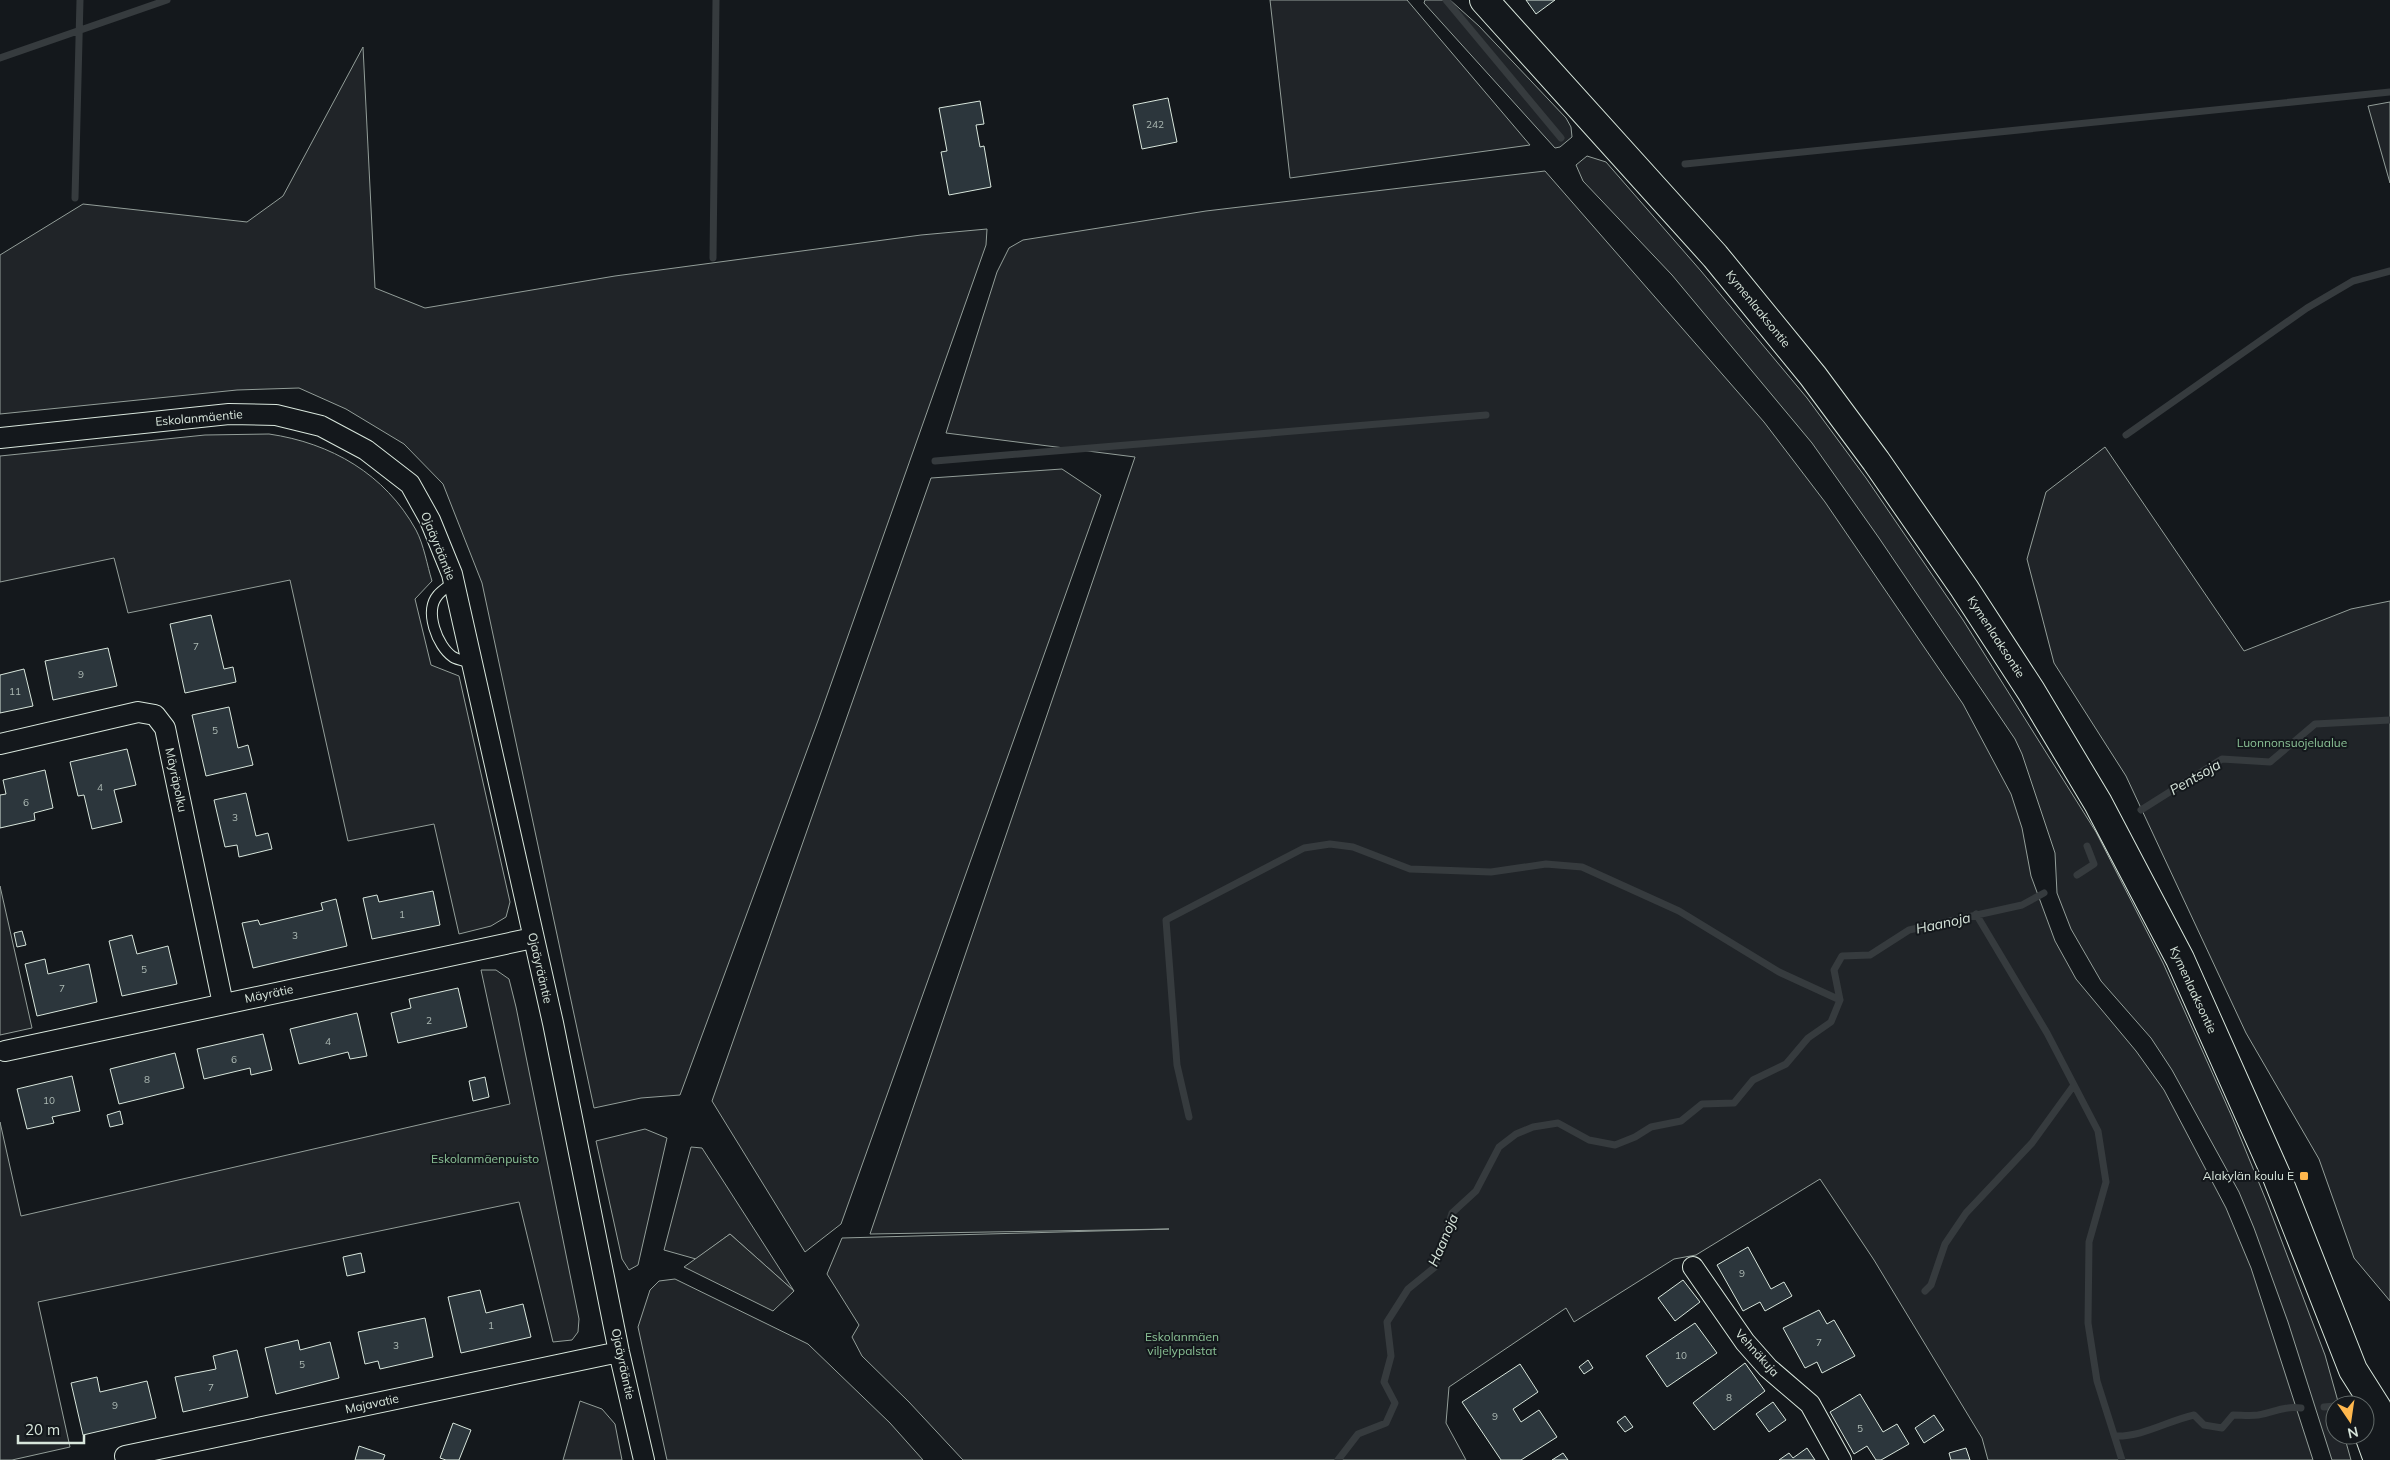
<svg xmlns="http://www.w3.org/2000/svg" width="2390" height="1460" font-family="Mulish,sans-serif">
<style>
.green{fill:#202428;stroke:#939e99}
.parking{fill:#24282b;stroke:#939e99}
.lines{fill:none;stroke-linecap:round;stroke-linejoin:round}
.stream{stroke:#363b3e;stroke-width:7}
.building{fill:#2c363c;stroke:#d8e6dc}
.service-casing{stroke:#d8e6dc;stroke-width:12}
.minor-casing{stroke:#d8e6dc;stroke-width:22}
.secondary-casing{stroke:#d8e6dc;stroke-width:30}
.service{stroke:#14181c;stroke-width:10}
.minor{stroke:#14181c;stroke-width:20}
.secondary{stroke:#14181c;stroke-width:28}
.poi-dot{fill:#ffb74d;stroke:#14181c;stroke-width:2}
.labels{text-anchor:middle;stroke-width:4;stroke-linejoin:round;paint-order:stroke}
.number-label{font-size:10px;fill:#adbab4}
.street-label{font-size:12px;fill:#d8e6dc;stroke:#14181c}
.park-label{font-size:12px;fill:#8ac095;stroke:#14181c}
.poi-label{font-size:12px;fill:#d8e6dc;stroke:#14181c;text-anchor:end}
.water-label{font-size:14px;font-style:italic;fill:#d8e6dc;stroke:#14181c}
</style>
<rect width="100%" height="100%" fill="#14181c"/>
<path class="green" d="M 1270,0 L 1407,0 L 1530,145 L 1290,178 Z
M 1425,0 L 1450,0 L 1479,26 L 1566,118 L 1571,127 L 1572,137 L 1560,147 L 1555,148 L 1424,3 Z
M 363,47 L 375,288 L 425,308 L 615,276 L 921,235 L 987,229 L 986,245 L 819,718 L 680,1095 L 641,1098 L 594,1108 L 482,583 L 443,484 L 404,444 L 346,409 L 299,388 L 237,390 L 0,414 L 0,255 L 83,204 L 247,222 L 283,196 Z
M 2390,102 L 2390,183 L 2368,106 Z
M 1587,156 L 1606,162 L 1701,271 L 1807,398 L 1866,478 L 1963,620 L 2096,832 L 2163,963 L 2232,1117 L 2268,1205 L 2325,1355 L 2339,1405 L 2335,1405 L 2335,1435 L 2344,1435 L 2351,1460 L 2332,1460 L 2288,1322 L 2254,1228 L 2239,1192 L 2172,1070 L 2151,1038 L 2101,981 L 2071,929 L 2057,893 L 2055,853 L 2022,754 L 2015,739 L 1879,538 L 1812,443 L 1672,275 L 1583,181 L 1576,165 Z
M 1545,171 L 1764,422 L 1825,502 L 1963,704 L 2011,794 L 2022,828 L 2031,876 L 2055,941 L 2076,979 L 2136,1051 L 2164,1090 L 2226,1208 L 2251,1268 L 2313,1460 L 1988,1460 L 1982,1438 L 1874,1260 L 1820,1179 L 1696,1255 L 1674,1259 L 1574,1322 L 1566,1308 L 1449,1387 L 1446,1423 L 1466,1460 L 963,1460 L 909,1402 L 862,1356 L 852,1337 L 859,1325 L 827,1274 L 842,1238 L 1169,1229 L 870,1234 L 1135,457 L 946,433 L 997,272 L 1009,248 L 1023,240 L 1206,211 Z
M 269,434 C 331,443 385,474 416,530 C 424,545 427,565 432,581 L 415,599 L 431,665 L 459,676 L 510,902 L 506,917 L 491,926 L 459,934 L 434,824 L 348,841 L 290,580 L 128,613 L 114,558 L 0,582 L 0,456 L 205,435 Z
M 2105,447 L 2244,651 L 2351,609 L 2390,601 L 2390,1301 L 2354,1258 L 2319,1159 L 2246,1033 L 2126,776 L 2054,663 L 2027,559 L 2046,492 Z
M 1062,469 L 1101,495 L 841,1224 L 805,1252 L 712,1101 L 931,478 Z
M 0,886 L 32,1028 L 0,1035 Z
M 481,970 L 496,970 L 509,979 L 516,1007 L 579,1319 L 578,1332 L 572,1340 L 553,1342 L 519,1202 L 38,1302 L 70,1447 L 12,1460 L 0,1460 L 0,1122 L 21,1216 L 510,1104 Z
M 645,1129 L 667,1138 L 638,1265 L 629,1270 L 622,1259 L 596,1141 Z
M 691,1147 L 702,1148 L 794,1291 L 730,1234 L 696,1259 L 664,1250 Z
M 675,1279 L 808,1344 L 890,1423 L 923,1460 L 667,1460 L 638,1327 L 650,1290 L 659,1281 Z
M 580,1401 L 602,1409 L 615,1424 L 622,1460 L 563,1460 Z"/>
<path class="parking" d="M 730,1234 L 794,1291 L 773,1311 L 684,1267 Z"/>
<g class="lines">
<path class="stream" d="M 1446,0 L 1561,138
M 0,58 L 167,0
M 1685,164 L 2390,92
M 75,198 L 80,0
M 713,258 L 716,0
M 2126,435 L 2307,308 L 2353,281 L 2390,271
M 935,461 L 1486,415
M 2141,810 L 2222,759 L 2270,762 L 2315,724 L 2390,720
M 2077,875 L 2094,864 L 2087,846
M 1976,914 L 2047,1033 L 2098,1131 L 2106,1182 L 2089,1242 L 2088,1323 L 2097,1381 L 2122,1460
M 1189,1117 L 1177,1065 L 1166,920 L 1304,848 L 1330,844 L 1353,847 L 1410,869 L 1491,872 L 1546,864 L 1582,867 L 1679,911 L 1779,972 L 1840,1000
M 1925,1291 L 1931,1285 L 1945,1244 L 1966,1213 L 2032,1143 L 2074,1085
M 2341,1405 L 2344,1405
M 2324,1407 L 2335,1406
M 2115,1436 C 2143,1437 2167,1421 2194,1415 L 2204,1425 L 2222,1428 L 2233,1415 C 2241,1415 2250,1416 2258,1415 C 2276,1412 2282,1406 2301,1408
M 1338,1460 L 1358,1434 L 1386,1423 L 1395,1403 L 1384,1382 L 1391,1356 L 1387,1322 L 1408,1289 L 1435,1267 L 1452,1213 L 1476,1191 L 1499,1147 L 1516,1134 L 1533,1127 L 1558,1123 L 1589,1140 L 1615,1145 L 1635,1137 L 1651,1127 L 1681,1121 L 1702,1104 L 1734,1103 L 1753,1080 L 1786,1064 L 1808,1038 L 1831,1022 L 1840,1000 L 1834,970 L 1842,956 L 1870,955 L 1909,930 L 2022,905 L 2044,893"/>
</g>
<path class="building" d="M 1526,0 L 1555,0 L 1536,14 Z
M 1168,98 L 1177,142 L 1142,149 L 1133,105 Z
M 980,101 L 984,124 L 976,125 L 980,147 L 984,146 L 991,187 L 949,195 L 941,152 L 947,151 L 939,108 Z
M 211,615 L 224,669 L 233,667 L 236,682 L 185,693 L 170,624 Z
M 108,648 L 117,686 L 53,700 L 45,661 Z
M 24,669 L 33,706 L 0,713 L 0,675 Z
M 229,707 L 238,748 L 248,745 L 253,765 L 206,776 L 192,715 Z
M 127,749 L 136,785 L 114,790 L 122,822 L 92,829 L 84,795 L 78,796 L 70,762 Z
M 45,770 L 53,808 L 34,813 L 35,820 L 0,828 L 0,795 L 6,794 L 3,780 Z
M 246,793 L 256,836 L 268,833 L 272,849 L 239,857 L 237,845 L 225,847 L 214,800 Z
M 433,891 L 440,925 L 372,939 L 363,898 L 377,895 L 379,902 Z
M 336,899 L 347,946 L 253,968 L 242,923 L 258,920 L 260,925 L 323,910 L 321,903 Z
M 22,931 L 26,945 L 17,947 L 14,933 Z
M 132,935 L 137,954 L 168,946 L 177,984 L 122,996 L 109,941 Z
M 45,959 L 48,974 L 89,964 L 97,1002 L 37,1016 L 25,964 Z
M 458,988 L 467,1027 L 398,1043 L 391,1013 L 411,1008 L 409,999 Z
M 357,1013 L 367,1056 L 350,1059 L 348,1052 L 299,1064 L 290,1029 Z
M 263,1034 L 272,1070 L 251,1075 L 250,1068 L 204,1079 L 197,1049 Z
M 175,1053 L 184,1088 L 119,1104 L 110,1069 Z
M 72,1076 L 80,1111 L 52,1117 L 54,1123 L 27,1129 L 17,1089 Z
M 485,1077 L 489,1097 L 473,1101 L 469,1081 Z
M 120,1111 L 123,1124 L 110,1127 L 107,1115 Z
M 1748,1247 L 1771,1289 L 1784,1282 L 1792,1296 L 1765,1311 L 1760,1302 L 1743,1311 L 1717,1265 Z
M 361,1253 L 365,1272 L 347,1276 L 343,1257 Z
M 1683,1280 L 1700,1302 L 1675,1321 L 1658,1298 Z
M 480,1290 L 486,1313 L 523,1304 L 531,1337 L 461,1353 L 448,1297 Z
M 1819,1310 L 1827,1324 L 1834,1320 L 1855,1356 L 1822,1373 L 1817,1362 L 1805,1368 L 1783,1328 Z
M 425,1318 L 433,1357 L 380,1369 L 378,1361 L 365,1364 L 358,1332 Z
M 1695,1323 L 1717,1353 L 1667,1387 L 1646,1356 Z
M 298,1340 L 300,1350 L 330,1342 L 339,1378 L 276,1394 L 265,1348 Z
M 237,1350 L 248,1397 L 183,1412 L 175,1377 L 216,1369 L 213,1356 Z
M 1588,1360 L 1593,1368 L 1584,1374 L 1579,1367 Z
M 1745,1363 L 1765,1391 L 1714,1430 L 1693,1403 Z
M 1520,1364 L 1538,1392 L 1513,1409 L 1521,1422 L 1539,1410 L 1557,1437 L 1521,1460 L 1501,1460 L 1462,1402 Z
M 97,1377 L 100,1392 L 147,1381 L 156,1418 L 83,1435 L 71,1383 Z
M 1860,1394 L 1883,1432 L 1897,1424 L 1909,1444 L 1881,1460 L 1876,1460 L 1867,1446 L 1854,1454 L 1830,1412 Z
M 1773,1402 L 1786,1420 L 1769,1432 L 1756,1414 Z
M 1934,1415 L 1944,1430 L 1924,1443 L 1915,1428 Z
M 1625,1416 L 1633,1427 L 1625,1432 L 1617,1422 Z
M 453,1423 L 471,1430 L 459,1460 L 446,1460 L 440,1458 Z
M 359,1446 L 385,1455 L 383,1460 L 355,1460 Z
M 1807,1448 L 1815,1460 L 1779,1460 L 1789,1453 L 1793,1458 Z
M 1966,1448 L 1970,1460 L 1951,1460 L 1949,1453 Z
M 1563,1453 L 1568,1460 L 1552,1460 Z"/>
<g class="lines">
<defs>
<path id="service" d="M 454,582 C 449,586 442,590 438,595 C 424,611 437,646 453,657 C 458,660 466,661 472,663"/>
<path id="minor" d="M 0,438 L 229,414 L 276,415 L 321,426 L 366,450 L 410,484 L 430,520 L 452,574 L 553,1023 L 619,1352 L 644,1460
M 0,744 L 138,712 L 155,715 L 165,728 L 223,1004
M 5,1051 L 533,938
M 1693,1267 L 1745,1342 L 1768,1368 L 1810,1404 L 1841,1460
M 125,1456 L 619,1352"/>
<path id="secondary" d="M 1484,0 L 1715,256 L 1813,376 L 1876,461 L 1964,588 L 2031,691 L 2098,803 L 2180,959 L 2277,1177 L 2353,1370 L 2377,1408 L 2390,1441
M 2365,1424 L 2378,1460"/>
</defs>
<use href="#service" class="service-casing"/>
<use href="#minor" class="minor-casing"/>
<use href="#secondary" class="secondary-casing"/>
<use href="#service" class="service"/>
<use href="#minor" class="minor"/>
<use href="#secondary" class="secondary"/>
</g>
<rect class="poi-dot" x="2299" y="1171" width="10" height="10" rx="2.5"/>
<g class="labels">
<g class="number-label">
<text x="1155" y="128">242</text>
<text x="196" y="650">7</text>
<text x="81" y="678">9</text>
<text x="15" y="695">11</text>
<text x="215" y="734">5</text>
<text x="100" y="791">4</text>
<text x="26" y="806">6</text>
<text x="235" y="821">3</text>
<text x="402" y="918">1</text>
<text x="295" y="939">3</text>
<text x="144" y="973">5</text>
<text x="62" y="992">7</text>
<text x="429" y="1024">2</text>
<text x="328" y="1045">4</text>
<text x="234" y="1063">6</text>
<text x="147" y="1083">8</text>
<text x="49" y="1104">10</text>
<text x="1742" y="1277">9</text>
<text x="491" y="1329">1</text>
<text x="1819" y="1346">7</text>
<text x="396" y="1349">3</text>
<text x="1681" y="1359">10</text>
<text x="302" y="1368">5</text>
<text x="211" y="1391">7</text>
<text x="1729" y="1401">8</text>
<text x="115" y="1409">9</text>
<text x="1495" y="1420">9</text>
<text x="1860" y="1432">5</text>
</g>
<g class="street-label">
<text transform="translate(1758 309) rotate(51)" y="4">Kymenlaaksontie</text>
<text transform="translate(199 418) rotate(-5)" y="4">Eskolanmäentie</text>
<text transform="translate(438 546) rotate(68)" y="4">Ojaäyrääntie</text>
<text transform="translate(1996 637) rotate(57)" y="4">Kymenlaaksontie</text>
<text transform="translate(176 780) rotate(78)" y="4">Mäyräpolku</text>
<text transform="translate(540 968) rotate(77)" y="4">Ojaäyrääntie</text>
<text transform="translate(2193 990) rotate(65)" y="4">Kymenlaaksontie</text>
<text transform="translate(269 994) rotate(-12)" y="4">Mäyrätie</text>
<text transform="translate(1757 1353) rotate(48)" y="4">Vehnäkuja</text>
<text transform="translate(623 1364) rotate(78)" y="4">Ojaäyrääntie</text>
<text transform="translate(372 1404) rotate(-12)" y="4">Majavatie</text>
</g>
<g class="park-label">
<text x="2292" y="747">Luonnonsuojelualue</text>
<text x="485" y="1163">Eskolanmäenpuisto</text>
<text x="1182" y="1341">Eskolanmäen<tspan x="1182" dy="14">viljelypalstat</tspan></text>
</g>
<g class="poi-label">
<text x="2294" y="1180">Alakylän koulu E</text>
</g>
<g class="water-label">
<text transform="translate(2195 777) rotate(-30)" y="5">Pentsoja</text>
<text transform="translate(1943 923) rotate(-12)" y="5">Haanoja</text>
<text transform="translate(1443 1240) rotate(-67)" y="5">Haanoja</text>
</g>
</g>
<g transform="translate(2350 1420) rotate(167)"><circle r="24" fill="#14181c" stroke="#626a69"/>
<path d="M0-4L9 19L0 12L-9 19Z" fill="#ffb74d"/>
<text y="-8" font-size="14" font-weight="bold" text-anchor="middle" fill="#d8e6dc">N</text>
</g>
<path d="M18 1435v8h66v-8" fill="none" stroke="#d8e6dc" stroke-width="2.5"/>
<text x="25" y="1435" font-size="15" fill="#d8e6dc" stroke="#14181c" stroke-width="4" paint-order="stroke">20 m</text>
</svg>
